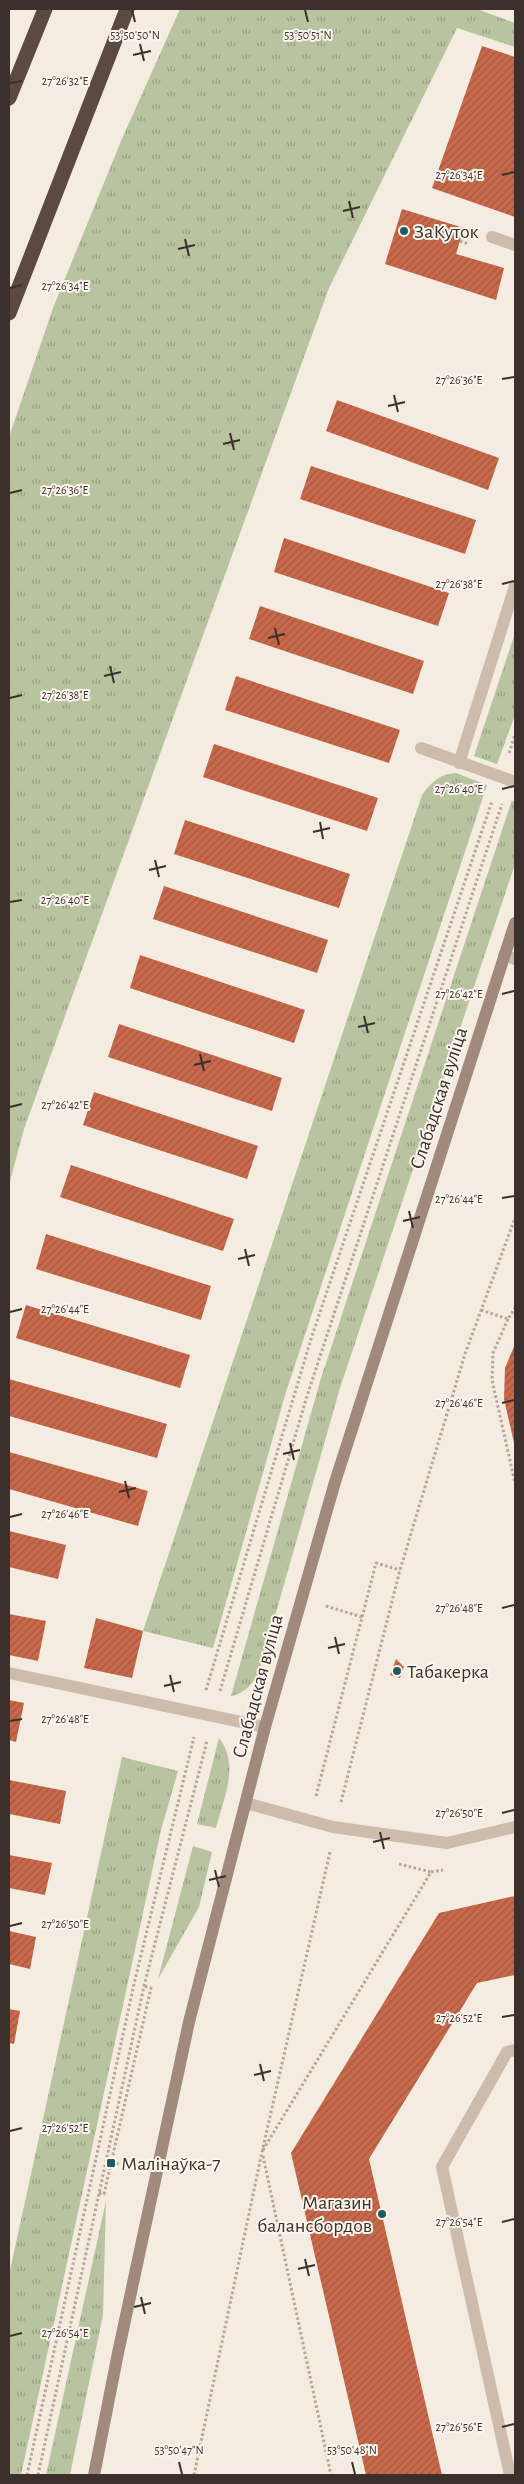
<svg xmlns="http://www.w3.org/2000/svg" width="524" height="2484" font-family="'Alegreya Sans',sans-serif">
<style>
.grass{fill:url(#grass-tufts)}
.building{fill:url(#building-hatch)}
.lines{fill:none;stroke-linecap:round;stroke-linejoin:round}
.path{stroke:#b9a596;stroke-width:3;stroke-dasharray:2.5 2.5;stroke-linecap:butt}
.lane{stroke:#cdbbac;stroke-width:12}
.secondary{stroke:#a18a7d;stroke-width:12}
.highway{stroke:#5c4a42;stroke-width:15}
.ticks{fill:none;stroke:#3b302b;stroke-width:2}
.poi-dot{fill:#1f5a5e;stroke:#fbf5ee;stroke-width:2}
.labels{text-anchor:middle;stroke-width:4;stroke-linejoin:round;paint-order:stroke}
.poi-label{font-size:20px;fill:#3b302b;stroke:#fbf5ee;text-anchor:start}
.street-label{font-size:20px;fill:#3b302b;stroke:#fbf5ee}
.ticks-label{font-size:12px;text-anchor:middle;fill:#3b302b;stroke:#fbf5ee;stroke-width:4;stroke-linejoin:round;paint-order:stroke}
</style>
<defs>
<pattern id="grass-tufts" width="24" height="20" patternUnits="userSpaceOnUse" patternTransform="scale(1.25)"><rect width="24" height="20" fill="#b8c4a0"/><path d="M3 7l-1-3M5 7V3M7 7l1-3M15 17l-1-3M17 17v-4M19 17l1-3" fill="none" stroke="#97a083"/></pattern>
<pattern id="building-hatch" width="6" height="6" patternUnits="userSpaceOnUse" patternTransform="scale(1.25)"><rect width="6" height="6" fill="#c8694b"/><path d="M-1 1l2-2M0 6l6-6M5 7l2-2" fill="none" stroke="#a4573f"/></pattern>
</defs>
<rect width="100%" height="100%" fill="#f4ebe1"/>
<path class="grass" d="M 180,9 L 477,9 L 515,23 L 515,47 L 457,28 L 329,288 L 24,1129 L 9,1185 L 9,437 L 53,308 L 121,141 Z
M 515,633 L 515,715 L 497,764 L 474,756 Z
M 456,773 L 487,785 L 286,1392 L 213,1648 L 143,1631 L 422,795 C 432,782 439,774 456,773 Z
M 512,800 L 515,803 L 515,864 L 340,1388 L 259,1672 C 253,1684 245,1693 231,1696 L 321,1378 Z
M 219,1738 C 240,1765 224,1797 216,1828 L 197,1824 Z
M 122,1757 L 178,1771 L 161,1830 L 21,2475 L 9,2475 L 9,2275 Z
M 193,1846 L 212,1852 L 199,1907 L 158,1979 Z
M 106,2201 L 103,2315 L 70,2475 L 46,2475 Z"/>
<path class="building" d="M 482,46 L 515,57 L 515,217 L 432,188 Z
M 402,209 L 464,228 L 456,254 L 504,268 L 496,300 L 385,264 Z
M 337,400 L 499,458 L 488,490 L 326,431 Z
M 311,466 L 476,520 L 465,554 L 300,499 Z
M 284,538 L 449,593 L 438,626 L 274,572 Z
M 260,606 L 424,661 L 413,694 L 249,639 Z
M 236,676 L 400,730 L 389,763 L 225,710 Z
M 214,744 L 378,798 L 367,831 L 203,777 Z
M 185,820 L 350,874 L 339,908 L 174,854 Z
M 164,886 L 328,940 L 317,973 L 153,919 Z
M 140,955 L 305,1010 L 294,1043 L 130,988 Z
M 119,1024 L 282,1078 L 272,1111 L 108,1057 Z
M 94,1092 L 258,1146 L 247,1179 L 83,1125 Z
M 71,1165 L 234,1219 L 223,1251 L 60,1197 Z
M 46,1234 L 211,1286 L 201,1320 L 36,1269 Z
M 26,1305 L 190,1355 L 180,1388 L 16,1338 Z
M 515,1344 L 515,1443 L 514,1443 L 504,1399 L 505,1368 Z
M 9,1379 L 167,1424 L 157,1458 L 9,1416 Z
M 9,1452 L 148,1491 L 138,1526 L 9,1489 Z
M 9,1531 L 66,1545 L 58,1579 L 9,1567 Z
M 9,1614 L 46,1621 L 38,1661 L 9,1655 Z
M 96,1618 L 143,1631 L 132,1678 L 84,1668 Z
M 396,1659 L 404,1667 L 400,1678 L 390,1675 Z
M 9,1700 L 24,1703 L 16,1742 L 9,1740 Z
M 9,1780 L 66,1791 L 60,1824 L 9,1814 Z
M 9,1855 L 52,1863 L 45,1895 L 9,1888 Z
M 515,1896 L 515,1975 L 477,1983 L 369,2159 L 442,2475 L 366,2475 L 291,2153 L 439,1913 Z
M 9,1931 L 36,1937 L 30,1969 L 9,1964 Z
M 9,2009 L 20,2011 L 14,2044 L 9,2043 Z"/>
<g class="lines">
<path class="path" d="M 460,241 L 469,244
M 509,753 L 515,735
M 481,1310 L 508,1319 L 515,1308
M 508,1319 L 493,1353 L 492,1380 L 515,1483
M 326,1606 L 362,1617
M 206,1690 L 311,1339 L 492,801
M 220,1691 L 307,1396 L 502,804
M 316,1796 L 376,1563 L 400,1570
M 341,1802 L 400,1570 L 465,1354 L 515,1218
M 399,1864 L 431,1872
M 263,2150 L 431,1872 L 443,1870
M 263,2156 L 331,2475
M 111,2163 L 133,2165
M 99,2193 L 104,2194 L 151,1988 L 144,1986
M 27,2475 L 134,1984 L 194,1737
M 38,2475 L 144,1986 L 207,1741
M 194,2475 L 262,2152 L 330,1852"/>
<path class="lane" d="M 492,237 L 515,245
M 421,748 L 515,782
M 459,763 L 515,586
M 504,955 L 515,959
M 9,1673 L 265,1727
M 246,1803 L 333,1827 L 447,1843 L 515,1827
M 510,2475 L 442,2167 L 507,2052 L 515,2050"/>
<path class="secondary" d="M 94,2475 L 118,2353 L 189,2022 L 265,1727 L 335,1482 L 515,923"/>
<path class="highway" d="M 9,98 L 45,9
M 9,313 L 127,9"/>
</g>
<path class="ticks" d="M 132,10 L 135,22M 305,10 L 308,22M 140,44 L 144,61M 133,55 L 151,51M 10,83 L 22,81M 502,175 L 514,172M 349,201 L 353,218M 343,211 L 360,207M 185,239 L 189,256M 178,249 L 195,245M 10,288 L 22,285M 502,379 L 514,377M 394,395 L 398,412M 388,406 L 405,402M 230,433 L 234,450M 223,444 L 240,440M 10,493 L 22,490M 502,584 L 514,581M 275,628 L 279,645M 268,638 L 285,634M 110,666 L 114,683M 104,676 L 121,672M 10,698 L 22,695M 502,789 L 514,786M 320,822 L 323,839M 313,832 L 330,828M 155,860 L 159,877M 149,870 L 166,866M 10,902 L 22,900M 502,994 L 514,991M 364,1016 L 368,1033M 358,1027 L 375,1023M 200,1054 L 204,1071M 194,1065 L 211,1061M 10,1107 L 22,1104M 502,1198 L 514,1196M 409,1211 L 413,1228M 403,1221 L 420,1217M 245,1249 L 249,1266M 238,1259 L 255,1255M 10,1312 L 22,1309M 502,1403 L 514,1400M 290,1443 L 294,1460M 283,1454 L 300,1450M 125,1481 L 129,1498M 119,1492 L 136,1488M 10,1517 L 22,1514M 502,1608 L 514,1605M 335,1637 L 339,1654M 328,1648 L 345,1644M 170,1675 L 174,1692M 164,1686 L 181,1682M 10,1721 L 22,1719M 502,1813 L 514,1810M 380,1832 L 384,1849M 373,1842 L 390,1838M 215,1870 L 219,1887M 209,1880 L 226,1876M 10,1926 L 22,1923M 502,2017 L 514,2015M 260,2064 L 264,2081M 254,2075 L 271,2071M 10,2131 L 22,2128M 502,2222 L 514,2219M 305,2259 L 309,2276M 298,2269 L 315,2265M 141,2297 L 145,2314M 134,2307 L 151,2303M 10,2336 L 22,2333M 502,2427 L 514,2424M 179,2462 L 182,2474M 352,2462 L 355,2474"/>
<g class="poi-dot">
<circle cx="404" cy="231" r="5"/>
<circle cx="397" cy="1671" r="5"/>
<rect x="106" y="2158" width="10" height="10" rx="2.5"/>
<circle cx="382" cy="2214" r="5"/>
</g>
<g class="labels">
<g class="poi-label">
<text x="414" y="238">ЗаКуток</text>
<text x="407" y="1678">Табакерка</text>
<text x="121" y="2170">Малінаўка-7</text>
<text x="372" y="2209" text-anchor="end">Магазин<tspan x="372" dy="23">балансбордов</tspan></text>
</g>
<g class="street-label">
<text transform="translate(438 1098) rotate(-72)" y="7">Слабадская вуліца</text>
<text transform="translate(257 1686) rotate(-75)" y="7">Слабадская вуліца</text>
</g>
</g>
<g class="ticks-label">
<text x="135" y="39">53°50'50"N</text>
<text x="308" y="39">53°50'51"N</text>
<text x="65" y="85">27°26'32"E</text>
<text x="459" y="179">27°26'34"E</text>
<text x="65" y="290">27°26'34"E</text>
<text x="459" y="384">27°26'36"E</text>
<text x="65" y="494">27°26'36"E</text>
<text x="459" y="588">27°26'38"E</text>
<text x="65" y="699">27°26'38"E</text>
<text x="459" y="793">27°26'40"E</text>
<text x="65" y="904">27°26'40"E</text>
<text x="459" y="998">27°26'42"E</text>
<text x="65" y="1109">27°26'42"E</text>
<text x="459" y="1203">27°26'44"E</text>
<text x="65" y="1313">27°26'44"E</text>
<text x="459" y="1407">27°26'46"E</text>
<text x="65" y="1518">27°26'46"E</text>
<text x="459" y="1612">27°26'48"E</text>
<text x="65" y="1723">27°26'48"E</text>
<text x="459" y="1817">27°26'50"E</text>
<text x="65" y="1928">27°26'50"E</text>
<text x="459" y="2022">27°26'52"E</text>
<text x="65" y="2132">27°26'52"E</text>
<text x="459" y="2226">27°26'54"E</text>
<text x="65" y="2337">27°26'54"E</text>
<text x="459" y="2431">27°26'56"E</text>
<text x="179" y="2454">53°50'47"N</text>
<text x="352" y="2454">53°50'48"N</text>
</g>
<rect width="524" height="2484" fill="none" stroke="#3b302b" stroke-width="20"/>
</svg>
